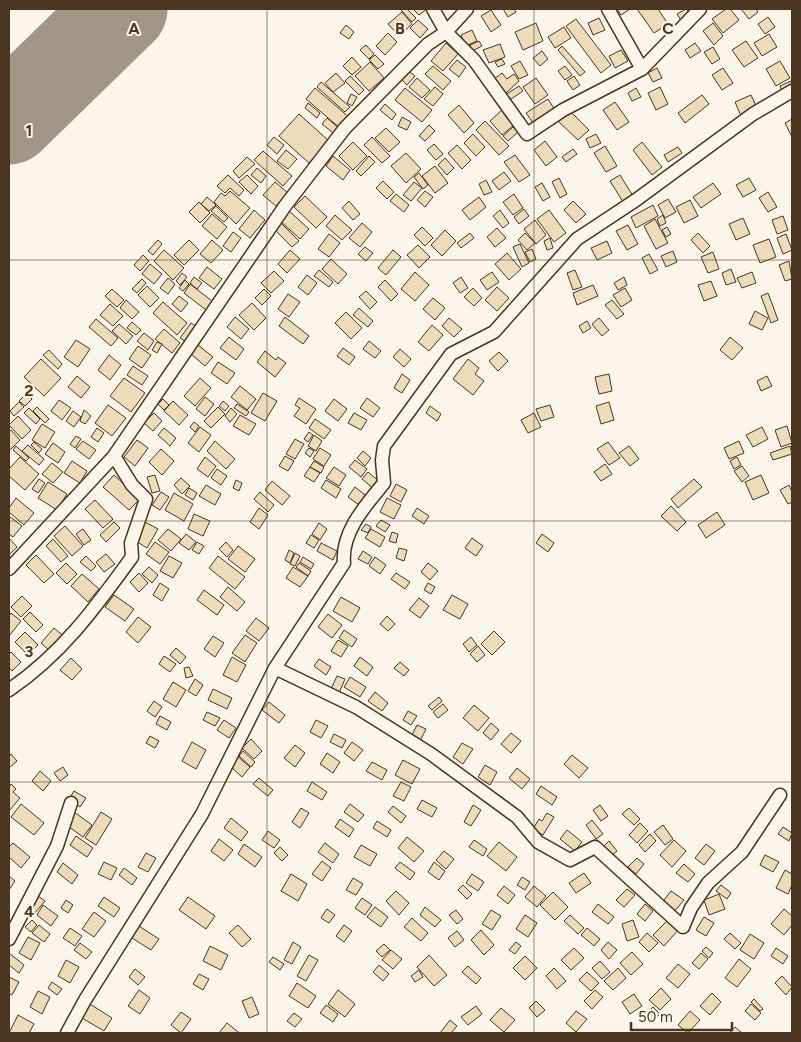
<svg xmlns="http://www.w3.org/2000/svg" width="801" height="1042" font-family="Figtree,sans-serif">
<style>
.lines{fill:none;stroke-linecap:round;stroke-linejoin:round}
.runway{stroke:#a29684;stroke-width:91}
.building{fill:#ecdcbc;stroke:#4a3520}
.minor-casing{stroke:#4a3520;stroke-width:15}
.minor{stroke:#fbf6e9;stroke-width:12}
.grid{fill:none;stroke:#4a3520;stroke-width:1;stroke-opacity:0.55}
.grid-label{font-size:16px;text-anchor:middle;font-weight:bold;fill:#4a3520;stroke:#fbf6e9;stroke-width:4;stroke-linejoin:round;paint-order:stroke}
</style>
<rect width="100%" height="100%" fill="#fbf6e9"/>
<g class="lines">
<path class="runway" d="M 9,119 L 122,9"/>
</g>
<path class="building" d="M 402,9 L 407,9 L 416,18 L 412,22 L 401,10 Z
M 413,9 L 427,9 L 419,15 Z
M 503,9 L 514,9 L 516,12 L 508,17 Z
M 617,9 L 630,9 L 621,15 Z
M 637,9 L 658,9 L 668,24 L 654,33 Z
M 686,9 L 692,16 L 682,22 L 677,14 Z
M 726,9 L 730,9 L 739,20 L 723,33 L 712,19 Z
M 741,9 L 756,9 L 758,12 L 749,19 Z
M 491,10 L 501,25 L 491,32 L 481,16 Z
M 402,12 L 412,24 L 399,36 L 388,24 Z
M 768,17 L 775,27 L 765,34 L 758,24 Z
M 599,18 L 605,30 L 593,35 L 588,23 Z
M 576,19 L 611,65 L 601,73 L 566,26 Z
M 418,20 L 428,29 L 420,38 L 410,28 Z
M 536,23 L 543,41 L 523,50 L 515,32 Z
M 713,23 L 723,36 L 714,45 L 703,31 Z
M 346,25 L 354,32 L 349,39 L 340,33 Z
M 564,27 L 571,38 L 555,48 L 548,37 Z
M 472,30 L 477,41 L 466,46 L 461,35 Z
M 388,33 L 397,42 L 385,55 L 376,46 Z
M 769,34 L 777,47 L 762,56 L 754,43 Z
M 479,41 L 482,46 L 472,51 L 470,45 Z
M 746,41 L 758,58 L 744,67 L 732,50 Z
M 446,43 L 458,54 L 443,71 L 431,61 Z
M 695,43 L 701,51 L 690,58 L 685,50 Z
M 500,44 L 505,57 L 489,63 L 483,50 Z
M 366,45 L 374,54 L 369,59 L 360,50 Z
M 562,46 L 585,72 L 580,76 L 558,50 Z
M 713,47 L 720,59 L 712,64 L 704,52 Z
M 621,50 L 628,61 L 615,68 L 609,56 Z
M 542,51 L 548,59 L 540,66 L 533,58 Z
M 375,55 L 384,64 L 378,69 L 369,60 Z
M 352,57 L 361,67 L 352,75 L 343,66 Z
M 502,59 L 505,64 L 498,67 L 495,62 Z
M 457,60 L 466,67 L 459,77 L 449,69 Z
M 520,61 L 528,75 L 519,79 L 511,66 Z
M 780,61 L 790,78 L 776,86 L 766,69 Z
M 370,62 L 384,78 L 369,91 L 355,76 Z
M 433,66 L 451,81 L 443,90 L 425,74 Z
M 565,66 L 572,75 L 565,80 L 558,71 Z
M 657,68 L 662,78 L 653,82 L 648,73 Z
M 723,68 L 733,83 L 722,90 L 712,75 Z
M 410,72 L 415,76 L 407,85 L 402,80 Z
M 336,73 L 345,83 L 333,92 L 325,83 Z
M 502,73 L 507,79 L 514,74 L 519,81 L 506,93 L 494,79 Z
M 350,76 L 364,90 L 359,95 L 345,81 Z
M 574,76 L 580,85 L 573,90 L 567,81 Z
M 417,78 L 430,90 L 422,98 L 409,87 Z
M 536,78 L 548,95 L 535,104 L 523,87 Z
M 791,81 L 792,90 L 783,94 L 780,86 Z
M 321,82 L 350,107 L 345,112 L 317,87 Z
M 519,86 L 523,91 L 508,101 L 505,95 Z
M 435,87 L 443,94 L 433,106 L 424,99 Z
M 660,87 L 668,104 L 656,110 L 648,93 Z
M 315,88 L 350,118 L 341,129 L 306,99 Z
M 405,88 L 432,110 L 422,122 L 395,100 Z
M 636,88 L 641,97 L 632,101 L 628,93 Z
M 351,94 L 357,97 L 352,106 L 347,103 Z
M 702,95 L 709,104 L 685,123 L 678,113 Z
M 751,95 L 757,108 L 741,116 L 735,102 Z
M 548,99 L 555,110 L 534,124 L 526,113 Z
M 615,102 L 629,122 L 617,130 L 603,110 Z
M 308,103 L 320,113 L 317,118 L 305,108 Z
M 385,104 L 396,114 L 392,120 L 380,110 Z
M 459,105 L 474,123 L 464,133 L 448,115 Z
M 502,110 L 514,125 L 502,135 L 490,121 Z
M 569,110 L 589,130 L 578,140 L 558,121 Z
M 299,114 L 329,141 L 309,163 L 279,136 Z
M 402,117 L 411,122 L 407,130 L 398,126 Z
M 327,118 L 341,130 L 337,136 L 322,124 Z
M 792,119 L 792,137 L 785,123 Z
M 485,121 L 509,146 L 499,155 L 476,130 Z
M 429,125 L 435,131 L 425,141 L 419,136 Z
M 513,127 L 518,132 L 508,141 L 503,136 Z
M 386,128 L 400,142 L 389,152 L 375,138 Z
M 473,134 L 485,147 L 476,156 L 464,143 Z
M 596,134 L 601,143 L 590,148 L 586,139 Z
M 274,137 L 284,145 L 277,154 L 267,145 Z
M 372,137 L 390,156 L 382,163 L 364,145 Z
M 545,141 L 557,157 L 546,166 L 534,150 Z
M 353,142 L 367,156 L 353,170 L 339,156 Z
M 642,142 L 662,167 L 652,175 L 633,150 Z
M 434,144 L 443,154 L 436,160 L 427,150 Z
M 457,145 L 471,160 L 462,169 L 448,153 Z
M 605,146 L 617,166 L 606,172 L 594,153 Z
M 678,147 L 682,153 L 668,162 L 664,155 Z
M 573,149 L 577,154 L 566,162 L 562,157 Z
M 286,150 L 297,159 L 288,169 L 277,161 Z
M 263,151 L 292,176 L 283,186 L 254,160 Z
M 406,153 L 421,169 L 406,183 L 391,166 Z
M 515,155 L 530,175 L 519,182 L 504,162 Z
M 333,156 L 350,170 L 343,180 L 326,166 Z
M 369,156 L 375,162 L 361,176 L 356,171 Z
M 247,157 L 255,164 L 239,178 L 233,171 Z
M 445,158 L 454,168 L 447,175 L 438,165 Z
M 435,166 L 448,183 L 435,193 L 422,176 Z
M 257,168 L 266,176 L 261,183 L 251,175 Z
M 504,172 L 511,181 L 499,190 L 492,181 Z
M 419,173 L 428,185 L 423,189 L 414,177 Z
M 228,175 L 244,190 L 239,196 L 230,188 L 225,193 L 217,186 Z
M 247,175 L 258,186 L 251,194 L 239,182 Z
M 620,175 L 633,196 L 623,202 L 610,181 Z
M 559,178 L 567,194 L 560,198 L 552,182 Z
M 749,178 L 756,190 L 743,197 L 736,185 Z
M 486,180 L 492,192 L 484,195 L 479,184 Z
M 383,181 L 394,192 L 387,199 L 376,188 Z
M 275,182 L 288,193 L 276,206 L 263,195 Z
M 414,182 L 422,188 L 411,201 L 403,195 Z
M 542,183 L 550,197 L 543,201 L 535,187 Z
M 713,183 L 721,194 L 701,208 L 693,197 Z
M 230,191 L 250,208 L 236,224 L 214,202 L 221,193 L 225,196 Z
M 425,191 L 433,197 L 425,207 L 417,200 Z
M 768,192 L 777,207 L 768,212 L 759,198 Z
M 396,194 L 409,205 L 404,212 L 390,201 Z
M 514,194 L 523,208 L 513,215 L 503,202 Z
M 305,196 L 327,217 L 316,228 L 294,207 Z
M 207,197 L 216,205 L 209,211 L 201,204 Z
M 479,197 L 486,207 L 470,220 L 462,210 Z
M 668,199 L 676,212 L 665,218 L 658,205 Z
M 690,200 L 698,216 L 684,223 L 676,207 Z
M 349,201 L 360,214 L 353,220 L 342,208 Z
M 573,201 L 586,214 L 576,223 L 564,210 Z
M 199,202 L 210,213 L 200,223 L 189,212 Z
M 653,205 L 658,216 L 636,228 L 631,217 Z
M 216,206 L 228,218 L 224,222 L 211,211 Z
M 524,209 L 529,216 L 519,224 L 514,217 Z
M 254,210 L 265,220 L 250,238 L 239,229 Z
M 288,210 L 309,229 L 300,239 L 279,220 Z
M 500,210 L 509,223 L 503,228 L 493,216 Z
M 549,210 L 566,233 L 554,242 L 537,219 Z
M 212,214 L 227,227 L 217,239 L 202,226 Z
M 335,215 L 352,230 L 342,240 L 326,226 Z
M 663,215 L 666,223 L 660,226 L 657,219 Z
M 783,216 L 788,230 L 777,234 L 772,220 Z
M 743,218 L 750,234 L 736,240 L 729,224 Z
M 655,219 L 668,243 L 656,249 L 644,226 Z
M 535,220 L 546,235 L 536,244 L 524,229 Z
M 280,222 L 299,241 L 292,247 L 274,229 Z
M 362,223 L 372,232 L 360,247 L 349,238 Z
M 628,225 L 638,244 L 627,250 L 616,231 Z
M 422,227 L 433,238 L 425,246 L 414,235 Z
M 667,227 L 671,234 L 666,237 L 662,230 Z
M 497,228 L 506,238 L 495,247 L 487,237 Z
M 445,230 L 456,241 L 442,256 L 431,245 Z
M 233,232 L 241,238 L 231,252 L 223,246 Z
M 470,233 L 474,238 L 461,248 L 457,243 Z
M 525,233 L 535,243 L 527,250 L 518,240 Z
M 698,233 L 710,246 L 703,253 L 691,240 Z
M 329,234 L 340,243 L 329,257 L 318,249 Z
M 786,234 L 792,250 L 783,254 L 777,238 Z
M 550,238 L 553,248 L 547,250 L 544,241 Z
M 769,239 L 776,257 L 760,263 L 753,245 Z
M 158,240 L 162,244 L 153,255 L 148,251 Z
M 189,240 L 199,250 L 184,265 L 174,255 Z
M 212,240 L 223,250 L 211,263 L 200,254 Z
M 607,241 L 612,253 L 597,260 L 591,248 Z
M 520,244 L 529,263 L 522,267 L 513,247 Z
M 418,245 L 430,257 L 419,268 L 407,255 Z
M 365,247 L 373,253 L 366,261 L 358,254 Z
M 532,249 L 536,259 L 530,262 L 525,252 Z
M 164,250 L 184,268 L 173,280 L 154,261 Z
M 290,250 L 300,259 L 287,273 L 278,264 Z
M 393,250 L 401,257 L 386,275 L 378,268 Z
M 673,251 L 677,262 L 666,267 L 661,256 Z
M 713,252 L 719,269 L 708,273 L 701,257 Z
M 507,253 L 521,269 L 509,280 L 495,264 Z
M 649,254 L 658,270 L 650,274 L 642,258 Z
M 143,255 L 149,261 L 140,271 L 134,265 Z
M 331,259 L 347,274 L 338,284 L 322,269 Z
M 789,261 L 792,279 L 785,281 L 779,265 Z
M 150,264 L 162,274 L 154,284 L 142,274 Z
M 207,267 L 222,279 L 214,289 L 199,278 Z
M 731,269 L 736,282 L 726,285 L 722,273 Z
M 319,270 L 333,282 L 329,287 L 314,276 Z
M 575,270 L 582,287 L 573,290 L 567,273 Z
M 274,271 L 284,281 L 271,293 L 261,283 Z
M 415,272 L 429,285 L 415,301 L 401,289 Z
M 492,272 L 499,282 L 487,290 L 480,280 Z
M 752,272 L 756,283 L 742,288 L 737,278 Z
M 182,273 L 187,277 L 180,285 L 176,281 Z
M 307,275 L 317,283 L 308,295 L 298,287 Z
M 194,277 L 202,283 L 197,289 L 190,283 Z
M 461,277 L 468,288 L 460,293 L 453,283 Z
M 624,277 L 627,285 L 618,290 L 614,283 Z
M 168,278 L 175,284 L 168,294 L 160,288 Z
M 142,279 L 146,283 L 137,293 L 132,289 Z
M 185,280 L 189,284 L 183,291 L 179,288 Z
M 385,280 L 398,294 L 391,301 L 378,287 Z
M 711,281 L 717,296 L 704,301 L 698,285 Z
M 190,284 L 212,301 L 206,310 L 184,293 Z
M 593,285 L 598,296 L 577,305 L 573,293 Z
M 147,286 L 159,298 L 150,307 L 138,295 Z
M 497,287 L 509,298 L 497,311 L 485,300 Z
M 473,288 L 482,298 L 474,306 L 464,297 Z
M 625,288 L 632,300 L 621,307 L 613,295 Z
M 112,289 L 124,300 L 117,307 L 105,296 Z
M 264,289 L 271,296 L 262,305 L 255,298 Z
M 366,291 L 377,302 L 370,309 L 359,297 Z
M 768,293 L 778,320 L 771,323 L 761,296 Z
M 288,294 L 300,302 L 289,317 L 278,309 Z
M 179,296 L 188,303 L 181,312 L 172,304 Z
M 433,298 L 445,308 L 435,320 L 423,309 Z
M 126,300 L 139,312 L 132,319 L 120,308 Z
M 612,300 L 624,314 L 617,319 L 605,305 Z
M 163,302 L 187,323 L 177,335 L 153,313 Z
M 252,303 L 266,318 L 254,330 L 239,315 Z
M 110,304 L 123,316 L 113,326 L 100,315 Z
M 359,308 L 373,321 L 368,327 L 353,315 Z
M 755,311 L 768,318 L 762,330 L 749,324 Z
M 346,312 L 362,328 L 351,339 L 335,323 Z
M 235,317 L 249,329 L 241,339 L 227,327 Z
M 285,317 L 309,336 L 303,344 L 279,326 Z
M 449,318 L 462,329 L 454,337 L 442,326 Z
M 599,318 L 609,330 L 602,336 L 592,324 Z
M 96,319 L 118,338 L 111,346 L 89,327 Z
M 587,321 L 591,328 L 583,333 L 579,326 Z
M 132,322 L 141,330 L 136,335 L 127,328 Z
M 191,323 L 199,328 L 188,343 L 180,338 Z
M 119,324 L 133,336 L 126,344 L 112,331 Z
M 432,325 L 443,335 L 429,351 L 418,342 Z
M 164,329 L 180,343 L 172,353 L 155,339 Z
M 144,333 L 154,341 L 148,350 L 137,341 Z
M 229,337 L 244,349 L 236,360 L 220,348 Z
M 730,337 L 743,348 L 732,360 L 720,350 Z
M 76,340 L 90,349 L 78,367 L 64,357 Z
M 369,341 L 381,351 L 375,358 L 363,349 Z
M 157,342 L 162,344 L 157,353 L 152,350 Z
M 198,345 L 213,357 L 205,366 L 191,354 Z
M 138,346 L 151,355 L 142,368 L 129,359 Z
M 343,348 L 355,357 L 349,365 L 337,356 Z
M 400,349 L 411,359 L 404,367 L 393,357 Z
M 49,350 L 62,364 L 58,369 L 43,355 Z
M 265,351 L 276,360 L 278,357 L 286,363 L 275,377 L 257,362 Z
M 499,352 L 508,361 L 498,371 L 489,361 Z
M 109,355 L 121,365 L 110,380 L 98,370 Z
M 41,359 L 61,378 L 44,396 L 24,377 Z
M 468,359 L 479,368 L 475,374 L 484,381 L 473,395 L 453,379 Z
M 218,362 L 235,373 L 227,384 L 211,373 Z
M 133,366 L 148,376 L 142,385 L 127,375 Z
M 402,374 L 410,380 L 402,393 L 394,388 Z
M 609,374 L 612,391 L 599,394 L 595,377 Z
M 77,376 L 90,387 L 81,398 L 68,387 Z
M 767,376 L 772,386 L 761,391 L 757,381 Z
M 124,378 L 145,393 L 131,412 L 110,396 Z
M 200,378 L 211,388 L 195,406 L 184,396 Z
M 240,386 L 256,399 L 247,410 L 231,397 Z
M 27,393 L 32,399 L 25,406 L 19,401 Z
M 263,393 L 277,401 L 265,421 L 251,413 Z
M 205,397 L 214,404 L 205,416 L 196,409 Z
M 299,398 L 316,409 L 306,424 L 294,416 L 300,408 L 295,405 Z
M 367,398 L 380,408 L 373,417 L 360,408 Z
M 163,399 L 169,405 L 164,410 L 158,404 Z
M 334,399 L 347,409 L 338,421 L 325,411 Z
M 59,400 L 71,408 L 62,420 L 51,411 Z
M 173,401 L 188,415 L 179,425 L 164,411 Z
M 223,401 L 229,406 L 225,411 L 219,406 Z
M 19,402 L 24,407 L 14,416 L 10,411 Z
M 609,402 L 614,420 L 601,424 L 596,406 Z
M 237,404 L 249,412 L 246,416 L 234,408 Z
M 108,405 L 126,418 L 112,436 L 95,423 Z
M 550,405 L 554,417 L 541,421 L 536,409 Z
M 430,406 L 441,414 L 437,421 L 426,413 Z
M 37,407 L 49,419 L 45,423 L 33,411 Z
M 218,407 L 225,414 L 211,428 L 204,421 Z
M 29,408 L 40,419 L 36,424 L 24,413 Z
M 231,408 L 237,414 L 230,422 L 225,416 Z
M 84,410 L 91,416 L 85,424 L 80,421 Z
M 73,411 L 81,417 L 74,427 L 66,421 Z
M 154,413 L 162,421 L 153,431 L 144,423 Z
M 354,413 L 367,420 L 361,430 L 348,423 Z
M 534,413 L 541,427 L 528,433 L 521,420 Z
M 240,415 L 256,424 L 249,435 L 233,426 Z
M 18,416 L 31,430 L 22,439 L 9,425 Z
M 315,419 L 331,430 L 324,439 L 309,428 Z
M 194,422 L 199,426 L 195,432 L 190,427 Z
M 42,424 L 55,432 L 45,448 L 32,440 Z
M 787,426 L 792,443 L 781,447 L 775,430 Z
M 200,427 L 211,435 L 199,452 L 188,443 Z
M 762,427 L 768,439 L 753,447 L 746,435 Z
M 97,428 L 104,433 L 98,442 L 91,437 Z
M 164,428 L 176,438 L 170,446 L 158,435 Z
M 11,430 L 20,440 L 9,451 L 9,432 Z
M 309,432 L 313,435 L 308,442 L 304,439 Z
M 314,435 L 322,441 L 316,451 L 308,446 Z
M 76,436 L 81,439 L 75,448 L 70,444 Z
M 295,439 L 304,444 L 295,459 L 286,454 Z
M 137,440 L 148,448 L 135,466 L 124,457 Z
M 83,441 L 96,450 L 89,459 L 76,449 Z
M 215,441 L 235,459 L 226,469 L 207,451 Z
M 739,441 L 744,453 L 729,459 L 724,448 Z
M 34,442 L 42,449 L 39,453 L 31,445 Z
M 608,442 L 620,458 L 609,465 L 597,449 Z
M 53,443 L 65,452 L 58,463 L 45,454 Z
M 28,445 L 44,459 L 39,465 L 22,451 Z
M 16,446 L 29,458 L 26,461 L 13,450 Z
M 629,446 L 639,459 L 630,466 L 619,453 Z
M 790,446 L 792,454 L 773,460 L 770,453 Z
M 309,448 L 314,451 L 310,457 L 305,453 Z
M 320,448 L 331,455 L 324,466 L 313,459 Z
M 161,449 L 174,461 L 162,475 L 149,462 Z
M 363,451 L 371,458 L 365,466 L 357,458 Z
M 285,456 L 294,461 L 288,471 L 279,466 Z
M 20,457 L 39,474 L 25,490 L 9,476 L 9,469 Z
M 205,457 L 216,466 L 208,477 L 197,469 Z
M 737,457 L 741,465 L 734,469 L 730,461 Z
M 355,460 L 367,469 L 361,477 L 349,467 Z
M 72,461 L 87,471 L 80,483 L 64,473 Z
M 314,461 L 324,467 L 321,473 L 310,467 Z
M 52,463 L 63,472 L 53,483 L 42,474 Z
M 605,464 L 612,474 L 601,481 L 594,472 Z
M 742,466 L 749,476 L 742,482 L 734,471 Z
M 310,467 L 320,473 L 314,482 L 304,476 Z
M 334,467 L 346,475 L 339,486 L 326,478 Z
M 217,469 L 227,476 L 221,485 L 211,478 Z
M 368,472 L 380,482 L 374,489 L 362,479 Z
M 114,475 L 140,499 L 129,510 L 103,487 Z
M 155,475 L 160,491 L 152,493 L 147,477 Z
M 761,475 L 769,493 L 753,500 L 745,482 Z
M 181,478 L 190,486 L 182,494 L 174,485 Z
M 39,479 L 45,483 L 38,493 L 32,489 Z
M 694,479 L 702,487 L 678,508 L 671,499 Z
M 236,480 L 242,483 L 239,491 L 233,488 Z
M 326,480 L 341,489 L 336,498 L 321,488 Z
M 272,481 L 290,496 L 282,505 L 265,490 Z
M 48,482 L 67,494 L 57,510 L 38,498 Z
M 396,484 L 407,490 L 401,502 L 390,496 Z
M 206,485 L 221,494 L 215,505 L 199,496 Z
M 789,485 L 792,492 L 792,502 L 788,504 L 780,490 Z
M 355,487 L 369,498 L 362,507 L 348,497 Z
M 189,488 L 197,493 L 193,500 L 185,495 Z
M 161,492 L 169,497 L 160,510 L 152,505 Z
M 260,492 L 274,505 L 268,512 L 254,499 Z
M 174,493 L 193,504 L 184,521 L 165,510 Z
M 16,498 L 34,513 L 24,525 L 9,512 L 9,508 Z
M 387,498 L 401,505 L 394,519 L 380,512 Z
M 95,500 L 113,519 L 103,528 L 85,509 Z
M 671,506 L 686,522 L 677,531 L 661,516 Z
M 259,508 L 268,515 L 259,529 L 250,522 Z
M 417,508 L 429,516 L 424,524 L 412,516 Z
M 717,512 L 725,525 L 706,538 L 698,525 Z
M 194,514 L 210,521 L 203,536 L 188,529 Z
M 9,516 L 22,526 L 13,537 L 9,534 Z
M 381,520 L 390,525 L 385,532 L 376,526 Z
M 114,522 L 120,528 L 106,542 L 100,535 Z
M 145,522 L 158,529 L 147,548 L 134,540 Z
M 319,523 L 327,529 L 320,540 L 312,534 Z
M 366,524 L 371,527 L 368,533 L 361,530 Z
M 65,526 L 83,546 L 72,556 L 54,536 Z
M 83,529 L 91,540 L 84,545 L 76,534 Z
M 168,529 L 181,539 L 171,551 L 158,540 Z
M 371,529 L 385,537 L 380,547 L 365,538 Z
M 392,532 L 398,534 L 396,543 L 389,541 Z
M 186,534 L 196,542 L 189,550 L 179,543 Z
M 542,534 L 554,543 L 548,552 L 536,543 Z
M 311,535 L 319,540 L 314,548 L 306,543 Z
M 9,538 L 17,547 L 9,555 Z
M 472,538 L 483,546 L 476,556 L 465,548 Z
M 53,539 L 68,556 L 61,562 L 46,546 Z
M 155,542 L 169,552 L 160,564 L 146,554 Z
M 197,542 L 204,546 L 199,554 L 192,550 Z
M 226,542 L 233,550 L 227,557 L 219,549 Z
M 321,543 L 337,551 L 333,560 L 317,551 Z
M 238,546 L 255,559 L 245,572 L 228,559 Z
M 399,548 L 407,550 L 404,561 L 396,558 Z
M 289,550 L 294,553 L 290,563 L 285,560 Z
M 363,551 L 372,557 L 368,564 L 358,559 Z
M 295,553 L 300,556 L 295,566 L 290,564 Z
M 106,554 L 115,564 L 104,572 L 96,562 Z
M 36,555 L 54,574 L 44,583 L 26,565 Z
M 86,556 L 96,566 L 91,571 L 80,562 Z
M 169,556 L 182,563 L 173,578 L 160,571 Z
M 218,556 L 245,577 L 235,589 L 209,568 Z
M 303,557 L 314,564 L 311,569 L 300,562 Z
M 375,557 L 386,565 L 380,574 L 369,566 Z
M 66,563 L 77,574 L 67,584 L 56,573 Z
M 299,563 L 311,571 L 308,576 L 296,567 Z
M 428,563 L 438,571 L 430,580 L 421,572 Z
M 149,567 L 158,575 L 152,583 L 142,574 Z
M 293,567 L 308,576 L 300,587 L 286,578 Z
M 139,573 L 148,583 L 139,592 L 130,582 Z
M 396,573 L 410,582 L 405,589 L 391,579 Z
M 82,574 L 99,589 L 88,602 L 71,586 Z
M 160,583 L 169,589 L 162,601 L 153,595 Z
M 428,583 L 435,587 L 431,594 L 424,590 Z
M 228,587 L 245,602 L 237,611 L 220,597 Z
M 204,590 L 224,605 L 217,615 L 197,600 Z
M 114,595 L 134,609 L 125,621 L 105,607 Z
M 452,595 L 468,604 L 460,619 L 443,610 Z
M 22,596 L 32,606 L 21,617 L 11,607 Z
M 341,597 L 360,608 L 352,622 L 333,611 Z
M 419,598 L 429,606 L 420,618 L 409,610 Z
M 30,612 L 43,625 L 36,632 L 23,619 Z
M 11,613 L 21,621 L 9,636 L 9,616 Z
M 328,614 L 342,625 L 332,638 L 318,627 Z
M 387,616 L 395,624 L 388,631 L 380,624 Z
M 138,617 L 151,627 L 138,643 L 126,632 Z
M 256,618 L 269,628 L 259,641 L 246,631 Z
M 54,628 L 66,638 L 52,653 L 41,643 Z
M 344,630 L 357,639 L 352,647 L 339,638 Z
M 494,631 L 505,642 L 492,655 L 481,644 Z
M 25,632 L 38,645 L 28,655 L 15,642 Z
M 245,635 L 257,643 L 245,662 L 232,653 Z
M 213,636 L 224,643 L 215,657 L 204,649 Z
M 471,637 L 477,645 L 469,652 L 463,644 Z
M 338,640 L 348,646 L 341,657 L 331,651 Z
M 478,646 L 485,655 L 477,662 L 470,654 Z
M 176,648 L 186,657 L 180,664 L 170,655 Z
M 11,652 L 21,662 L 12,671 L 9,667 L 9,654 Z
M 164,656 L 176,664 L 170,672 L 159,664 Z
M 232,657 L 246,665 L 237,682 L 223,675 Z
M 360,657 L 373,667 L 367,676 L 354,666 Z
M 71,658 L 82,669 L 72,680 L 60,670 Z
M 319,659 L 331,667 L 326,675 L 314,666 Z
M 400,662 L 409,670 L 404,676 L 394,668 Z
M 189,667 L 193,676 L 186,678 L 184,668 Z
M 337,676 L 345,679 L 339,693 L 331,689 Z
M 350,677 L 366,687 L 360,697 L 344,687 Z
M 195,679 L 203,685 L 196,696 L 188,691 Z
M 173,682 L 186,690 L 176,707 L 163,699 Z
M 213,689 L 232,698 L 227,709 L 208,700 Z
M 375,692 L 388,703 L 382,711 L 368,701 Z
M 439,697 L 442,701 L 432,710 L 428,706 Z
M 154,701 L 162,707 L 155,717 L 147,711 Z
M 269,702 L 285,715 L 279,723 L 262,710 Z
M 443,704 L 448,710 L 438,718 L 433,712 Z
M 474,705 L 489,718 L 478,731 L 463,718 Z
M 408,711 L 417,716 L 411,725 L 403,720 Z
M 207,712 L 220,718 L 215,726 L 203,720 Z
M 160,716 L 171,722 L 167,730 L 156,724 Z
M 224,720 L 236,728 L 229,738 L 217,730 Z
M 316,720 L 328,726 L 321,738 L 310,732 Z
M 491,723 L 499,730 L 491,740 L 483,733 Z
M 417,725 L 426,729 L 419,743 L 410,739 Z
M 511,733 L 521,741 L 511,753 L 501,744 Z
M 334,734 L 346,740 L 342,748 L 330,742 Z
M 150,736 L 159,741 L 155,748 L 146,743 Z
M 251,739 L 262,751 L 254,759 L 242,748 Z
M 192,742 L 206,750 L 196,769 L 182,761 Z
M 352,742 L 363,750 L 354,761 L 344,753 Z
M 462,743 L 473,749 L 463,764 L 453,757 Z
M 295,745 L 305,753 L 295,767 L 284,758 Z
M 243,751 L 255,762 L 251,767 L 239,756 Z
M 327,753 L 340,762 L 333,773 L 320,764 Z
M 11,754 L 17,761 L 9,768 L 9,757 Z
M 572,755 L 588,768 L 579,778 L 564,764 Z
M 237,756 L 250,767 L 242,777 L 229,765 Z
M 403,760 L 420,769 L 412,784 L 395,775 Z
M 372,762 L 387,770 L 382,780 L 366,771 Z
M 485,765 L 497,772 L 490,785 L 478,777 Z
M 63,767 L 68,775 L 60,781 L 54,773 Z
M 517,768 L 530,779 L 522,789 L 509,778 Z
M 40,771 L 51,781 L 43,791 L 32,781 Z
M 259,778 L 273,790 L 268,796 L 253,784 Z
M 312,782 L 327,792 L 322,800 L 307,791 Z
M 401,782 L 411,787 L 404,801 L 393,796 Z
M 11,784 L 16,789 L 13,792 L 20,798 L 9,811 L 9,787 Z
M 541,786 L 557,797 L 552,805 L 536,794 Z
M 74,791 L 86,798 L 80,807 L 69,799 Z
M 422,800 L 437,808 L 432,817 L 417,809 Z
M 21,804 L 44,823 L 34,835 L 11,817 Z
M 350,804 L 364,815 L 358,822 L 344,812 Z
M 473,805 L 481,810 L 471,826 L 464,822 Z
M 600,805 L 608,816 L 601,821 L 593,810 Z
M 393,806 L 406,816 L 401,823 L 388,812 Z
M 301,808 L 309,813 L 300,828 L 292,822 Z
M 629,808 L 640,819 L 634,825 L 622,814 Z
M 74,812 L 92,825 L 83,837 L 65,824 Z
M 101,812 L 112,819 L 96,845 L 85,838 Z
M 547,813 L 554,817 L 543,835 L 533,829 L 539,819 L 542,821 Z
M 231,818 L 248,832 L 241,841 L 224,828 Z
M 340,819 L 354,829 L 349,837 L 335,827 Z
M 592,820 L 603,834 L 596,839 L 586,825 Z
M 377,821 L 391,830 L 387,837 L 373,828 Z
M 640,823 L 648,831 L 637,843 L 629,835 Z
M 663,825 L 673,839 L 665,845 L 654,832 Z
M 783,827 L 792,833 L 789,841 L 778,834 Z
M 567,830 L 582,842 L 575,851 L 560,839 Z
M 268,831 L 280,840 L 274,848 L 262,840 Z
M 650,834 L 656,841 L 645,852 L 639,845 Z
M 76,836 L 93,848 L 87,857 L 70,845 Z
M 407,837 L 424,851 L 414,862 L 398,848 Z
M 219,839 L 233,850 L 224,861 L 211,851 Z
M 474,840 L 487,849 L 483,856 L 469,847 Z
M 674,840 L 686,851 L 672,867 L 660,855 Z
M 609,841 L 617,851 L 611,856 L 603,847 Z
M 499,842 L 517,857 L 506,871 L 487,856 Z
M 13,843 L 30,857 L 21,868 L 9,857 L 9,847 Z
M 325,843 L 339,854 L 333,863 L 318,852 Z
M 244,844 L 262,857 L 255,867 L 238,854 Z
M 706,844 L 715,851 L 704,865 L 695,858 Z
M 361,845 L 377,854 L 370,866 L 354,857 Z
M 280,847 L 288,855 L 282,861 L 274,853 Z
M 444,851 L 454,859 L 446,869 L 436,860 Z
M 146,853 L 156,858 L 148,872 L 138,867 Z
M 765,855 L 779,862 L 773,872 L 760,865 Z
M 637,858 L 644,864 L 636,874 L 628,867 Z
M 322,861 L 331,868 L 322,881 L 312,874 Z
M 104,862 L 117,868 L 111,880 L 98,874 Z
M 400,862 L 415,873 L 410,880 L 395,868 Z
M 434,862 L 445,871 L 439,880 L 428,872 Z
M 63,863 L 78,875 L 72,884 L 57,872 Z
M 684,864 L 695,874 L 688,882 L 676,873 Z
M 124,868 L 137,878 L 132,885 L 119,875 Z
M 785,870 L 792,874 L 792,885 L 788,894 L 776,888 Z
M 584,873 L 591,883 L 576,893 L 569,883 Z
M 291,874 L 307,884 L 298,901 L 281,891 Z
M 472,874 L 484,882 L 478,891 L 466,883 Z
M 9,876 L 15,881 L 9,890 Z
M 522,877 L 530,882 L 525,890 L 517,885 Z
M 353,878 L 363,884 L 356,895 L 346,890 Z
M 463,885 L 472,894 L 467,899 L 458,890 Z
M 721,885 L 731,893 L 727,899 L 716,891 Z
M 504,886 L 515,895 L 508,904 L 497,895 Z
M 534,886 L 546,896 L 537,907 L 525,897 Z
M 627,889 L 635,895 L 624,907 L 616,900 Z
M 396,891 L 409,903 L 399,915 L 386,901 Z
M 671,891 L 684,900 L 673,913 L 661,904 Z
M 553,892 L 568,907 L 555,920 L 540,905 Z
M 719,894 L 725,909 L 709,915 L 704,900 Z
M 38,896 L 45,901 L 35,913 L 29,908 Z
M 104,897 L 120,908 L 114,917 L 98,906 Z
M 188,897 L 215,916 L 206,929 L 179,910 Z
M 362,898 L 372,905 L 365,915 L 355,908 Z
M 66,900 L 73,905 L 68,913 L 61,908 Z
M 598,904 L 614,917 L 608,924 L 592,912 Z
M 645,904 L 653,911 L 645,921 L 637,914 Z
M 43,905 L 58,916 L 51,926 L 37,915 Z
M 375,907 L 388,917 L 381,927 L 367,917 Z
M 425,907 L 441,920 L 435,927 L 420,915 Z
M 327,909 L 335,915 L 329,923 L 321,918 Z
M 784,909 L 792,916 L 792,925 L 784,935 L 771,924 Z
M 456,910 L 463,919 L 457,924 L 449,915 Z
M 491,910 L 501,916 L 492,930 L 482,924 Z
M 94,912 L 106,921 L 94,937 L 82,929 Z
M 525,915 L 537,923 L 528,937 L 516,929 Z
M 570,915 L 584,928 L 578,934 L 564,921 Z
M 704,917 L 714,923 L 706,936 L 696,930 Z
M 412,918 L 428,933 L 421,941 L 404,927 Z
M 669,919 L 679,929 L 664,946 L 653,935 Z
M 32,920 L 37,925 L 31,932 L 25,927 Z
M 633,920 L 639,937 L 627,941 L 622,924 Z
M 39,925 L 50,934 L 44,942 L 32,933 Z
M 238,925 L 251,939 L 242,947 L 229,933 Z
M 344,925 L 352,931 L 344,942 L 336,936 Z
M 139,926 L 159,939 L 151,950 L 132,938 Z
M 70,928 L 82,936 L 75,946 L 63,938 Z
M 587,928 L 600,939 L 594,946 L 581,935 Z
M 481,930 L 494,945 L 484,955 L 471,940 Z
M 457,931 L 464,940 L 455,947 L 448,938 Z
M 647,933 L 658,943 L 649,952 L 639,942 Z
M 730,933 L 741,943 L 735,949 L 724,939 Z
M 750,934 L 764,943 L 754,959 L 740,950 Z
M 28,937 L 40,943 L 31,960 L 19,953 Z
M 293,942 L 301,947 L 292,964 L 284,960 Z
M 516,942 L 521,946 L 515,954 L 509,950 Z
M 608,942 L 617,950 L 609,959 L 601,950 Z
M 80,943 L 92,952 L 86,959 L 74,950 Z
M 384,944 L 390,950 L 382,957 L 376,951 Z
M 210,946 L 228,955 L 221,970 L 203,961 Z
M 706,947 L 713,953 L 709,958 L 702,951 Z
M 574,948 L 584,958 L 571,970 L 561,960 Z
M 776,948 L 788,956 L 783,964 L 771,956 Z
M 391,950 L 402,959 L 393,969 L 382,960 Z
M 632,952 L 643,964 L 631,975 L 620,963 Z
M 9,953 L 24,965 L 19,973 L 9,965 Z
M 701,953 L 708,959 L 699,969 L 692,963 Z
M 309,955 L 318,960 L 306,981 L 297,976 Z
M 429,955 L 447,975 L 434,986 L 417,967 Z
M 525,956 L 537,968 L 525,980 L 513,968 Z
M 273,957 L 284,964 L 280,970 L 269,962 Z
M 739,959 L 751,969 L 737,987 L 725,978 Z
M 66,960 L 79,967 L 70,983 L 58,976 Z
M 600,961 L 610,972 L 602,979 L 592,968 Z
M 678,964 L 690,974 L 678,988 L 666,978 Z
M 379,965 L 389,974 L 383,981 L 373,972 Z
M 468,966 L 481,978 L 476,984 L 462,972 Z
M 554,968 L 566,981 L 557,989 L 546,976 Z
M 618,968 L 626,978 L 613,990 L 604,981 Z
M 135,969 L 145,977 L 138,985 L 129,977 Z
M 419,970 L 423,977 L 415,982 L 411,976 Z
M 587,972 L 599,983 L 591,991 L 579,980 Z
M 199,974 L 209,979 L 203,990 L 193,984 Z
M 782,976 L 792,987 L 786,995 L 775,983 Z
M 9,977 L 19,982 L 12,995 L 9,993 Z
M 52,982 L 62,989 L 57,995 L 48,988 Z
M 297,983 L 316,996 L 308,1008 L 289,996 Z
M 661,988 L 671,999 L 660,1010 L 649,1000 Z
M 139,990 L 150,998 L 140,1014 L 128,1006 Z
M 338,990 L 355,1004 L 345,1017 L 328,1004 Z
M 595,990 L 603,997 L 592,1009 L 584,1001 Z
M 38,991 L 50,997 L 42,1014 L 30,1007 Z
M 712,993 L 721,1002 L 710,1015 L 700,1006 Z
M 634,994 L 642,1006 L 630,1014 L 622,1002 Z
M 252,997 L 259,1014 L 249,1018 L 242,1001 Z
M 754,999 L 763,1009 L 760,1011 L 751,1002 Z
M 536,1001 L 545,1010 L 537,1017 L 529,1008 Z
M 90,1004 L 112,1018 L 104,1031 L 82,1018 Z
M 751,1004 L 761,1013 L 755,1020 L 745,1011 Z
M 326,1005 L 338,1014 L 333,1022 L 320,1013 Z
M 476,1006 L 482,1014 L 468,1025 L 461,1017 Z
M 653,1007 L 660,1014 L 651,1022 L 644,1015 Z
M 501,1008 L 515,1020 L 504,1032 L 490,1020 Z
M 576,1011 L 587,1019 L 576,1032 L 566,1023 Z
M 690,1011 L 700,1020 L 688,1033 L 678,1025 Z
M 181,1012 L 191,1019 L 181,1033 L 171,1025 Z
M 294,1013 L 302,1019 L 295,1027 L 287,1021 Z
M 18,1015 L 34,1024 L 29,1033 L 9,1033 Z
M 450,1020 L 457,1026 L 451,1033 L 440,1033 Z
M 227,1023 L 238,1032 L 237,1033 L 219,1033 Z
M 735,1027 L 742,1033 L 729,1033 Z"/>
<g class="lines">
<defs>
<path id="minor" d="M 433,9 L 446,32 L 474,60 L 527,134 L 563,110 L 642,69 L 700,9
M 608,9 L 642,69
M 9,569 L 114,456 L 285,206 L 345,128 L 428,44 L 446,32 L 467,9
M 275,668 L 356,707 L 431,754 L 517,817 L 538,842 L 570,860 L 595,847 L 683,927 L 691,908 L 708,883 L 742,852 L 780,795
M 9,690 C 62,654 95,608 132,557 L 131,543 L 146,499 L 132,485 L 114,456
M 9,939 L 57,846 L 71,803
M 67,1033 L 85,1000 L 202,814 L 275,668 L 344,563 C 341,532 366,505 384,483 L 382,460 L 384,446 L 451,354 L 494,332 L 577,239 L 636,200 L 753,114 L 792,91"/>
</defs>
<use href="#minor" class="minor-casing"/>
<use href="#minor" class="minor"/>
</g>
<path class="grid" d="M 267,9 L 267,1033M 534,9 L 534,1033M 9,260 L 792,260M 9,521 L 792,521M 9,782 L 792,782"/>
<g class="grid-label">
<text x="134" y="34">A</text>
<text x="400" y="34">B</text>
<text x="668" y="34">C</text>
<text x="29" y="136">1</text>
<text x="29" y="396">2</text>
<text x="29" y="657">3</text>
<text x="29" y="917">4</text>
</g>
<rect width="801" height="1042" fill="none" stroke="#4a3520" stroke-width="20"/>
<path d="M631 1022v8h101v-8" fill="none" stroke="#4a3520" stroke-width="2.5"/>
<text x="638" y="1022" font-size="15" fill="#4a3520" stroke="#fbf6e9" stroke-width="4" paint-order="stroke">50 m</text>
</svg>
